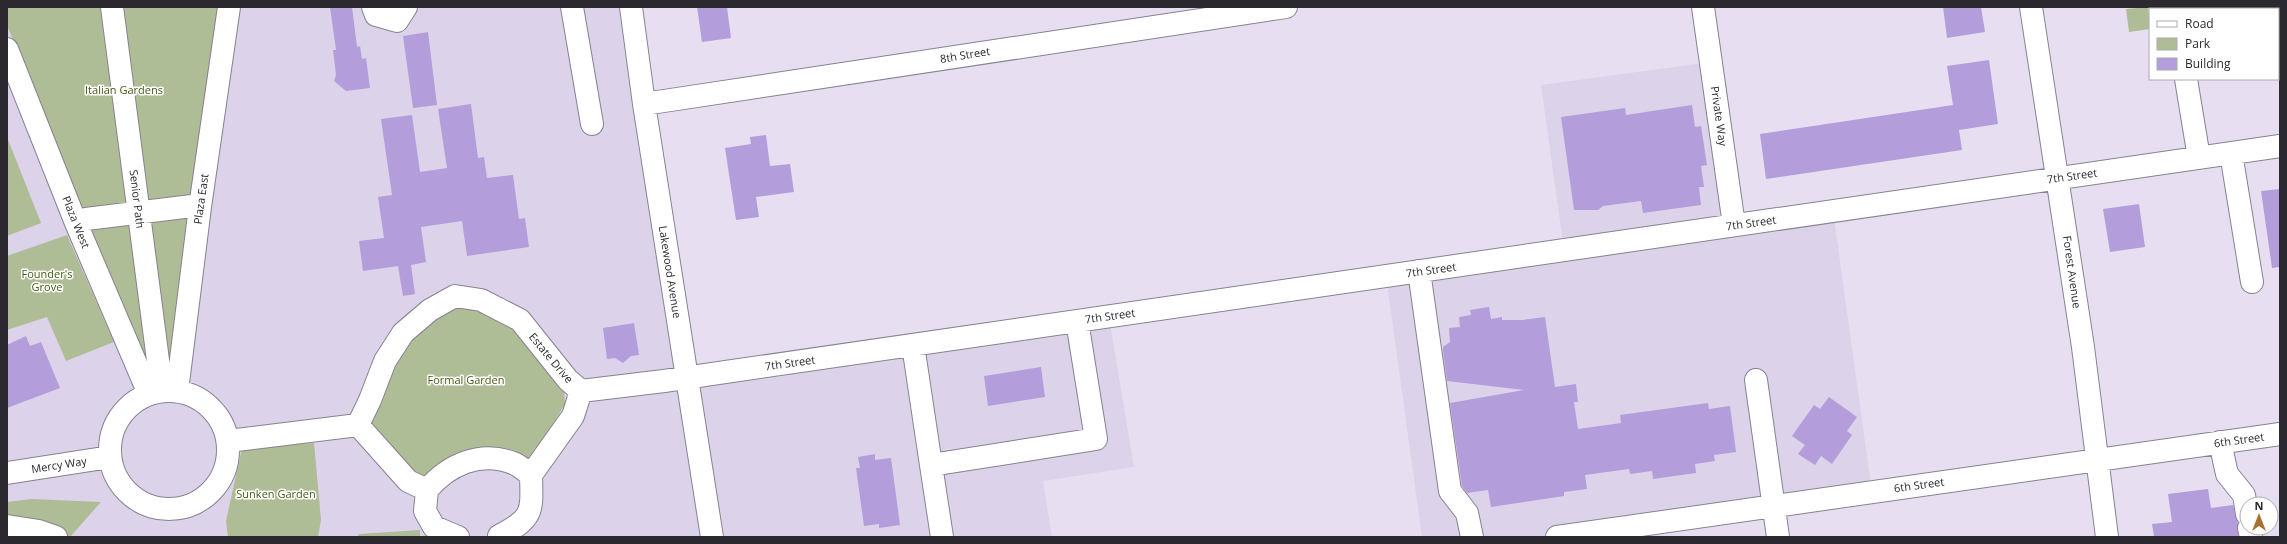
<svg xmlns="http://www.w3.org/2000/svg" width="2287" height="544" font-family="'Open Sans',sans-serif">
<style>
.built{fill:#dcd2ea}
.green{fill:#afbd96}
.building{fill:#b49ddb}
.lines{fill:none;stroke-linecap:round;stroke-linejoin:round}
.minor-casing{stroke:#888191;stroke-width:24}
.minor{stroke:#fff;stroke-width:22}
.labels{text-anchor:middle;stroke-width:3;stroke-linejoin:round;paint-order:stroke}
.street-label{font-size:11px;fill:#2c282f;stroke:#fff}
.park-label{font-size:11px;fill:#465914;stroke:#fff}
</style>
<rect width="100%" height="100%" fill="#e7dff1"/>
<path class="built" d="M 7,7 L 634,7 L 686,378 L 1109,317 L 1134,467 L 1043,481 L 1052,537 L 7,537 Z
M 1711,62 L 1734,227 L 1833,211 L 1872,492 L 1557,537 L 1422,537 L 1386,276 L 1564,250 L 1541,85 Z"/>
<path class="green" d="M 7,7 L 220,7 L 172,363 L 156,351 L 145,366 L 7,25 Z
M 2148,7 L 2150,29 L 2129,32 L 2126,9 Z
M 7,137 L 41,223 L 7,236 Z
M 67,235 L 114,342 L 66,361 L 47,317 L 7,330 L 7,256 Z
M 454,307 L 478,307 L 516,327 L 564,389 L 565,404 L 532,459 L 504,451 L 445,461 L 420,478 L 370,428 L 368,416 L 400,346 L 430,317 Z
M 314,443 L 321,520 L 318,537 L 228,537 L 226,521 L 242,448 Z
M 32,499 L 101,502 L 70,537 L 7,537 L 7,502 Z
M 420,530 L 420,537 L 357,537 L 359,534 Z"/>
<path class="building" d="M 330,7 L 352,7 L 357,47 L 360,46 L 362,59 L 366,58 L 370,88 L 346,91 L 334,81 L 336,75 L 333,50 L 336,50 Z
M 697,7 L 727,7 L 731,38 L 702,42 Z
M 1943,7 L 1981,7 L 1985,32 L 1947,38 Z
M 428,32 L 437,105 L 413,108 L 403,36 Z
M 1989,60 L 1998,124 L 1959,130 L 1962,150 L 1766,179 L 1760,134 L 1953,105 L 1947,66 Z
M 471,104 L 478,158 L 484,157 L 487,178 L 513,175 L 519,219 L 525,218 L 529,247 L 467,256 L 462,221 L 421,227 L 426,262 L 411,265 L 415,294 L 403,296 L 398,266 L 363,271 L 359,241 L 384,238 L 378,197 L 392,195 L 381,119 L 412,115 L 420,172 L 447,168 L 438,109 Z
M 1692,105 L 1695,127 L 1701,126 L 1707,165 L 1701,166 L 1704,187 L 1699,187 L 1701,205 L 1643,213 L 1641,201 L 1603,206 L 1598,210 L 1574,210 L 1561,117 L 1625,108 L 1626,115 Z
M 766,135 L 770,166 L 790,164 L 794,192 L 756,197 L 759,217 L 736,220 L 725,148 L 751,144 L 750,137 Z
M 2280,189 L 2280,267 L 2272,268 L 2261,191 Z
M 2139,204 L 2145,247 L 2110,252 L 2103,209 Z
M 1489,307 L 1491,319 L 1502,317 L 1502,320 L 1523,320 L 1545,317 L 1555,387 L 1576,384 L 1578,402 L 1574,402 L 1578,429 L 1621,423 L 1620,415 L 1708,403 L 1709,409 L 1730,406 L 1736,452 L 1714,455 L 1715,461 L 1695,464 L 1696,473 L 1653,479 L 1652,471 L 1630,474 L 1629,469 L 1585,475 L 1587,489 L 1564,492 L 1564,496 L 1491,507 L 1488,490 L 1467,493 L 1462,486 L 1450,403 L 1524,390 L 1447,381 L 1443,351 L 1443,347 L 1450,342 L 1449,328 L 1460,327 L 1459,317 L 1471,315 L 1470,310 Z
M 634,323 L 639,355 L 631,356 L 623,363 L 615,358 L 607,359 L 603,328 Z
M 26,336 L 30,346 L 41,342 L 60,388 L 7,408 L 7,345 Z
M 1041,367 L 1045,397 L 988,406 L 984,376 Z
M 1829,397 L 1857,417 L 1847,431 L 1852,435 L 1832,464 L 1821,456 L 1815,465 L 1798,454 L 1805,445 L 1792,436 L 1814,405 L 1820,409 Z
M 875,454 L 875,460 L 891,458 L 900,525 L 879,528 L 879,524 L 864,526 L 856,468 L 860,468 L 858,457 Z
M 2208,489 L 2211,508 L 2233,505 L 2238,523 L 2238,537 L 2154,537 L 2152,524 L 2172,522 L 2168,494 Z"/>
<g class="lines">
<defs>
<path id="minor" d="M 112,7 L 162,391
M 373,7 L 376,15 L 397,21 L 406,7
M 572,7 L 592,124
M 631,7 L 644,104 L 712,537
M 1703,7 L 1734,225
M 2031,7 L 2083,347 L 2107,537
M 2175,9 L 2177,7
M 7,49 L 76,223 L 149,394
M 2186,79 L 2199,158
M 644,104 L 1286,7
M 2231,153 L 2252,282
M 76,223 L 86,219 L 192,206 L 200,207
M 1419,271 L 1450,491 L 1467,513 L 1472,537
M 913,345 L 931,465
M 1756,380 L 1778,537
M 177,391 L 200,207 L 229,7
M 581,391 L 664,381 L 2280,146
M110 450a59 59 0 1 1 118 0a59 59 0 1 1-118 0Z
M 228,441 L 358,425 L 408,481 L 427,490 C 448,465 480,450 513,463 C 519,465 525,471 531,475 L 573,416 L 581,391 L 568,380 L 520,320 L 481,300 L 455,296 L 430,310 L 403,333 L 385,361 L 370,400 L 358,425
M 2220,442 L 2227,474 L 2244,495 L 2247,514
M 7,473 L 110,457
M 427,490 L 425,511 L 434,527 L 458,537
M 7,526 L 39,531 L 56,537
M 2249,528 L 2251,537
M 499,536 C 534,518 532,512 531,475
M 942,537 L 931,465 L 1096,439 L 1077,321
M 1557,537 L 2280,434"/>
</defs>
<use href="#minor" class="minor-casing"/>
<use href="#minor" class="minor"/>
</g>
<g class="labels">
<g class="street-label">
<text transform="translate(965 55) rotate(-9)" y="4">8th Street</text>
<text transform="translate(1719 116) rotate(82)" y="4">Private Way</text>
<text transform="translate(2072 176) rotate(-8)" y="4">7th Street</text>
<text transform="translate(137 199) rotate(83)" y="4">Senior Path</text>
<text transform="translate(201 199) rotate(-82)" y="4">Plaza East</text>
<text transform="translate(76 222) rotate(68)" y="4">Plaza West</text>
<text transform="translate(1751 223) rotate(-8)" y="4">7th Street</text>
<text transform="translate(1431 270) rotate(-8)" y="4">7th Street</text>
<text transform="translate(670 272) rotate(81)" y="4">Lakewood Avenue</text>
<text transform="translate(2072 272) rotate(82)" y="4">Forest Avenue</text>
<text transform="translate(1110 316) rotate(-8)" y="4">7th Street</text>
<text transform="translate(551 358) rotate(50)" y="4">Estate Drive</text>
<text transform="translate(790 363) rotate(-8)" y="4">7th Street</text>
<text transform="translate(2239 440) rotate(-8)" y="4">6th Street</text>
<text transform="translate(59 465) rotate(-9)" y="4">Mercy Way</text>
<text transform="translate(1919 485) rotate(-8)" y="4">6th Street</text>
</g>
<g class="park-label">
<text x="124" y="94">Italian Gardens</text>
<text x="47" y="278">Founder's<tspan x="47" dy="13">Grove</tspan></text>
<text x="466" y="384">Formal Garden</text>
<text x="276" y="498">Sunken Garden</text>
</g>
</g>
<rect width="2287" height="544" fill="none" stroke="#2c282f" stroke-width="16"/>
<rect x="2149" y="8" width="130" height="72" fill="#ffffff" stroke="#aba9ac"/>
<rect x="2157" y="21" width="20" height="6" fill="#ffffff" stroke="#aba9ac"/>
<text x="2185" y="28" font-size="12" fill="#2c282f">Road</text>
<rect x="2157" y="38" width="20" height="12" fill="#afbd96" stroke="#aba9ac"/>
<text x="2185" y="48" font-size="12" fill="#2c282f">Park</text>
<rect x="2157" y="58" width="20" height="12" fill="#b49ddb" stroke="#aba9ac"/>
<text x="2185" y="68" font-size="12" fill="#2c282f">Building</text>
<g transform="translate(2259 516)"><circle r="19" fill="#ffffff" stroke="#aba9ac"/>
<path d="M0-3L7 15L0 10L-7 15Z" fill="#a9702f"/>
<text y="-6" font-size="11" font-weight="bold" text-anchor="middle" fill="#2c282f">N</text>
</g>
</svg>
